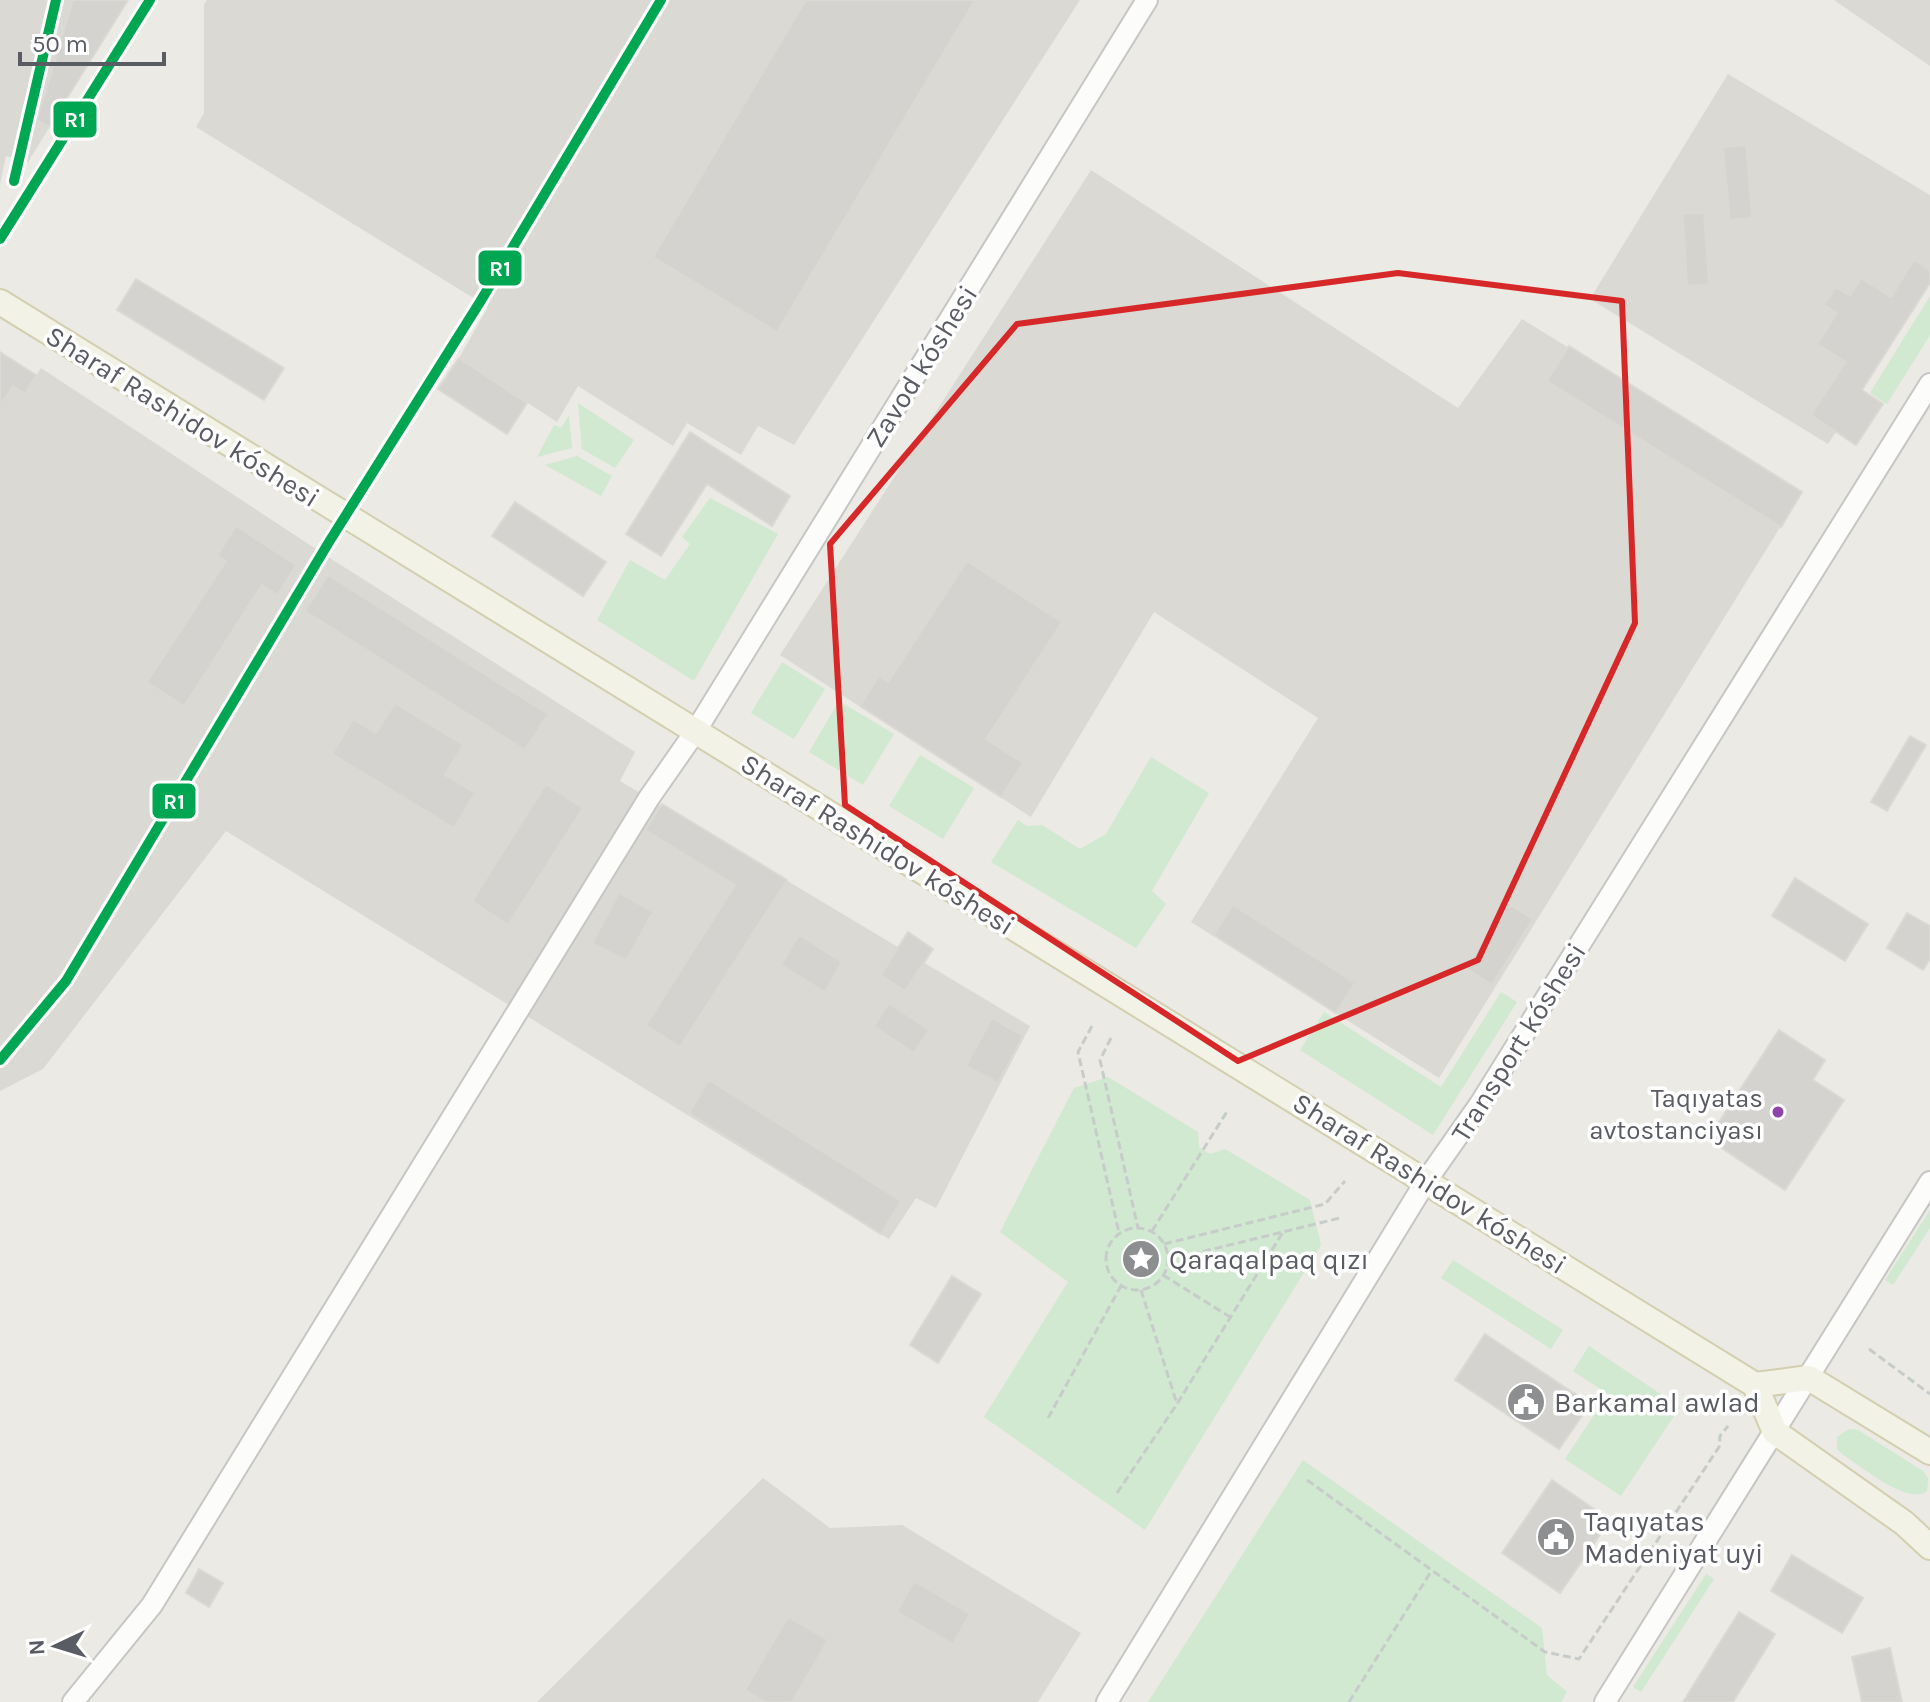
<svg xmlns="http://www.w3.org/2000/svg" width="1930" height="1702" font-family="Karla,sans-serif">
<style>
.industrial{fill:#dbd9d4}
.green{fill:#d1e8d1}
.building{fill:#d4d3cf;stroke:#dad9d3;stroke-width:2}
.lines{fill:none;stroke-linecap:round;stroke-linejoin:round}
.minor-casing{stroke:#c7c6c6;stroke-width:24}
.major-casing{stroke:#d4cfb0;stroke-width:28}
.path{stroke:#c7ccca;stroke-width:3;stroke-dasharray:8 4;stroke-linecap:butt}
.minor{stroke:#fcfcfb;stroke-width:20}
.major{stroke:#f2f2e7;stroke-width:24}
.rail-1-casing{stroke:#fff;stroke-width:16}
.rail-1{stroke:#00a651;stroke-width:10}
.marked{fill:none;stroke:#d62828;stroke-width:6;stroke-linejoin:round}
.bus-dot{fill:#8e44ad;stroke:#fff;stroke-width:3}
.labels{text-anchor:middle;stroke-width:7;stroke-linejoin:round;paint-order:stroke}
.bus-label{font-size:26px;fill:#5a5c63;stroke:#fff;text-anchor:end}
.street-label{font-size:28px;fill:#5a5c63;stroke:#fff}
.poi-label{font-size:28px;fill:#5a5c63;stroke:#fff;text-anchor:start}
.line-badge{stroke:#fff;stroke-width:3}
.badge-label{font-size:22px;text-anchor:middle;font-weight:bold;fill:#fff}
</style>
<rect width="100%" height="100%" fill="#ebeae4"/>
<path class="industrial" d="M 0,0 L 128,0 L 28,162 L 6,156 L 0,184 Z
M 207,0 L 1080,0 L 794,445 L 758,426 L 741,455 L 687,423 L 673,446 L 578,386 L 557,422 L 459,358 L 488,307 L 196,127 L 204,113 L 204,4 Z
M 1834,0 L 1930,0 L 1930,66 Z
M 1728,74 L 1930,195 L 1930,283 L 1862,390 L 1883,404 L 1856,445 L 1836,432 L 1828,444 L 1590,299 Z
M 1091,170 L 1458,408 L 1522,319 L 1802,492 L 1439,1078 L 1191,922 L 1318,718 L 1154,612 L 1031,817 L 780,655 Z
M 41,368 L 322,553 L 635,752 L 620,781 L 1030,1026 L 936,1208 L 916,1198 L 889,1239 L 226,831 L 43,1069 L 0,1091 L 0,378 L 25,393 Z
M 763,1478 L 830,1528 L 902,1525 L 1081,1633 L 1038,1702 L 537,1702 Z"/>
<path class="green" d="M 1930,296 L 1930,335 L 1887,404 L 1870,393 Z
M 578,403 L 634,440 L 615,468 L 582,449 Z
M 569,415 L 572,448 L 537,457 L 554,425 L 561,428 Z
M 577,456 L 612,476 L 601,496 L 545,465 Z
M 710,498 L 778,534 L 694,681 L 597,620 L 630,560 L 665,580 L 690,544 L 682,537 Z
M 782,662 L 825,689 L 794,739 L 751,713 Z
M 839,701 L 894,734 L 863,785 L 809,752 Z
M 920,755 L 974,788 L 943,839 L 889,806 Z
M 1151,757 L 1209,793 L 1152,891 L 1166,904 L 1136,948 L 991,862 L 1018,820 L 1027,826 L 1042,825 L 1080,849 L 1106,834 Z
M 1501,992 L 1517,1002 L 1433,1135 L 1300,1050 L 1324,1012 L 1441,1087 Z
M 1108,1077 L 1198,1132 L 1199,1147 L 1210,1154 L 1225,1149 L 1310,1200 L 1321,1245 L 1145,1530 L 984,1417 L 1068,1282 L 1000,1232 L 1074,1088 Z
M 1930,1210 L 1930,1228 L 1893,1285 L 1885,1280 Z
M 1453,1260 L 1563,1330 L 1551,1349 L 1441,1278 Z
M 1589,1346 L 1680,1407 L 1621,1496 L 1565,1459 L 1608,1394 L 1573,1371 Z
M 1849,1429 L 1858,1430 L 1923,1471 L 1928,1478 L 1927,1491 C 1908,1506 1859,1465 1841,1453 L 1837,1449 L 1837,1437 Z
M 1303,1460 L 1542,1628 L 1547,1675 L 1567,1692 L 1561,1702 L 1148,1702 Z
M 1706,1574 L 1714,1579 L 1641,1692 L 1633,1687 Z"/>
<path class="building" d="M 73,0 L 128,0 L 49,127 L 37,120 Z
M 806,0 L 975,0 L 777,332 L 653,257 Z
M 1746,145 L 1752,218 L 1730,220 L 1723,147 Z
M 1704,213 L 1709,284 L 1687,286 L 1683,214 Z
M 1914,260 L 1930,270 L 1930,283 L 1862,390 L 1883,404 L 1856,445 L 1811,415 L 1846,362 L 1817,344 L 1837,313 L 1824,305 L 1836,287 L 1850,296 L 1861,278 L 1891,297 Z
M 136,279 L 284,368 L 264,400 L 117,310 Z
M 1569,346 L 1802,492 L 1781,527 L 1547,381 Z
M 0,352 L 36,375 L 25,394 L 13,386 L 0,406 Z
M 459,358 L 527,403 L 507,434 L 438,389 Z
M 690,432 L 790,496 L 772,526 L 707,484 L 661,556 L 626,534 Z
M 515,502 L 606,562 L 583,596 L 492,536 Z
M 236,526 L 296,565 L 278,595 L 262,585 L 184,706 L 147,682 L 226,561 L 217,556 Z
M 967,561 L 1062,622 L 986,739 L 1023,763 L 1001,797 L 860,706 L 879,676 L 888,682 Z
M 328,575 L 548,714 L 525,750 L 305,611 Z
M 395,703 L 463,745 L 445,775 L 475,793 L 454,828 L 332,754 L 353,719 L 376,733 Z
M 1910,736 L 1926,745 L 1887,811 L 1871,802 Z
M 546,784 L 583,808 L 508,925 L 472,901 Z
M 662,804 L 787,880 L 680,1047 L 646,1025 L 735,885 L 645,830 Z
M 1795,878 L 1868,924 L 1845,961 L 1772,916 Z
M 619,893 L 653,912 L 626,961 L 592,943 Z
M 1507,903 L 1533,919 L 1492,985 L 1466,968 Z
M 1233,905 L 1355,983 L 1336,1013 L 1214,935 Z
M 1907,913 L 1930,926 L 1930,959 L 1923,970 L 1887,948 Z
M 908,932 L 933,949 L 905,991 L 881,975 Z
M 799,935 L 842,962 L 825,992 L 781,965 Z
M 889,1003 L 929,1030 L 914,1053 L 874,1026 Z
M 992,1018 L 1023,1036 L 998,1083 L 966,1066 Z
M 1779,1030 L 1825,1060 L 1813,1080 L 1844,1100 L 1785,1190 L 1708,1139 Z
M 709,1080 L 901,1201 L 881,1234 L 689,1113 Z
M 952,1276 L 981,1294 L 938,1363 L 910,1345 Z
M 1485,1334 L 1590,1404 L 1559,1449 L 1455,1380 Z
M 1552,1480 L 1610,1520 L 1560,1593 L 1502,1553 Z
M 1792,1555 L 1863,1598 L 1842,1633 L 1771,1591 Z
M 199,1569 L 223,1583 L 209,1607 L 186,1593 Z
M 914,1581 L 970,1614 L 953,1644 L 897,1612 Z
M 1739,1612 L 1775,1634 L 1733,1702 L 1683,1702 Z
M 788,1617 L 828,1640 L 792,1702 L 765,1702 L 745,1690 Z
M 1890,1648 L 1902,1702 L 1862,1702 L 1852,1657 Z"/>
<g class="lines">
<defs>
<path id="minor" d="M 73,1702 L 152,1605 L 649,798 L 695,732 L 1147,0
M 1107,1702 L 1426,1181 L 1480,1104 L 1930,384
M 1605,1702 L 1930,1182"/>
<path id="major" d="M 0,302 L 1755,1385
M 1755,1385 L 1775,1432 L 1904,1523 L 1930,1547
M 1755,1385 L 1809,1378 L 1930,1452"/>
</defs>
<use href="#minor" class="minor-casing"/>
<use href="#major" class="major-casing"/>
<path class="path" d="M 1092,1026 L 1078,1052 L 1119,1233
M 1111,1038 L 1100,1060 L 1138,1228
M1106 1259a31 31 0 1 1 62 0a31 31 0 1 1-62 0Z
M 1152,1231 L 1228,1110
M 1164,1244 L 1325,1204 L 1345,1181
M 1168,1260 L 1340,1218
M 1163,1275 L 1230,1317
M 1141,1290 L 1177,1404
M 1869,1349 L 1930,1394
M 1048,1418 L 1121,1286
M 1307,1480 L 1545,1652 L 1579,1659 L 1719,1447 L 1720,1436 L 1728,1426
M 1117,1493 L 1177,1404 L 1283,1232
M 1349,1702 L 1432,1570"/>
<use href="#minor" class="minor"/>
<use href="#major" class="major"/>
<defs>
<path id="rail-1" d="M 14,181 L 56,0
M 0,239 L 150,0
M 0,1060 L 66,981 L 329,542 L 480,302 L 661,0"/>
</defs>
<use href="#rail-1" class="rail-1-casing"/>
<use href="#rail-1" class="rail-1"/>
</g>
<path class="marked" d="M 1398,273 L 1622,301 L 1635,623 L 1478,960 L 1238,1061 L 845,805 L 830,544 L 1017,324 Z"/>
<defs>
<symbol id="sight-disc" viewBox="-11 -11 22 22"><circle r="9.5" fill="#8d8e90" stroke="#fff"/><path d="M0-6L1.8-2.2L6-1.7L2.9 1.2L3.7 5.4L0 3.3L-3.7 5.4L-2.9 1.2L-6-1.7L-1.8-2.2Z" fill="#fff"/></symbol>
<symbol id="civic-disc" viewBox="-11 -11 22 22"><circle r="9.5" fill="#8d8e90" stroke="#fff"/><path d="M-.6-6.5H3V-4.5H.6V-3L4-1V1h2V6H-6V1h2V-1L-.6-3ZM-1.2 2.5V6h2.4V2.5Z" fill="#fff"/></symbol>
</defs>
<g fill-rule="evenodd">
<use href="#sight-disc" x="1119" y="1237" width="44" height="44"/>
<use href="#civic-disc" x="1504" y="1380" width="44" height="44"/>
<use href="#civic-disc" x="1534" y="1515" width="44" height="44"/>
</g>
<circle class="bus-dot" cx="1778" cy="1112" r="7"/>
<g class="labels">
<g class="bus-label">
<text x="1763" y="1107">Taqıyatas<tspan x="1763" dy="32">avtostanciyası</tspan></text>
</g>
<g class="street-label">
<text transform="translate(921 366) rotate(-58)" y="10">Zavod kóshesi</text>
<text transform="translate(183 416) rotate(32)" y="10">Sharaf Rashidov kóshesi</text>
<text transform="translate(878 844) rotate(32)" y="10">Sharaf Rashidov kóshesi</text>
<text transform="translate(1518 1042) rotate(-58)" y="10">Transport kóshesi</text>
<text transform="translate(1430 1183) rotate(32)" y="10">Sharaf Rashidov kóshesi</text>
</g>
<g class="poi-label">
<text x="1169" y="1269">Qaraqalpaq qızı</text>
<text x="1554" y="1412">Barkamal awlad</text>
<text x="1584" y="1531">Taqıyatas<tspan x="1584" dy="32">Madeniyat uyi</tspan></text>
</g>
</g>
<g class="line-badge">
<rect x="52" y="100" width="46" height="39" rx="8" fill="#00a651"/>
<rect x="477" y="249" width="46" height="38" rx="8" fill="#00a651"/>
<rect x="151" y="782" width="46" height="38" rx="8" fill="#00a651"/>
</g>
<g class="badge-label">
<text x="75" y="127">R1</text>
<text x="500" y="276">R1</text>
<text x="174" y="809">R1</text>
</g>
<g transform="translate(56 1646) rotate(266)" stroke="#ffffff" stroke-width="6" paint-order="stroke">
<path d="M0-6L14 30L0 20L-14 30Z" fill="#5a5c63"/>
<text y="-12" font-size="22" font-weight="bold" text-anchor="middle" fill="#5a5c63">N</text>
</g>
<path d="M20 52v12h144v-12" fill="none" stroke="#5a5c63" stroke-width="4"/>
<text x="32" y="52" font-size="24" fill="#5a5c63" stroke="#ffffff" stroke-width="6" paint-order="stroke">50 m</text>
</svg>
